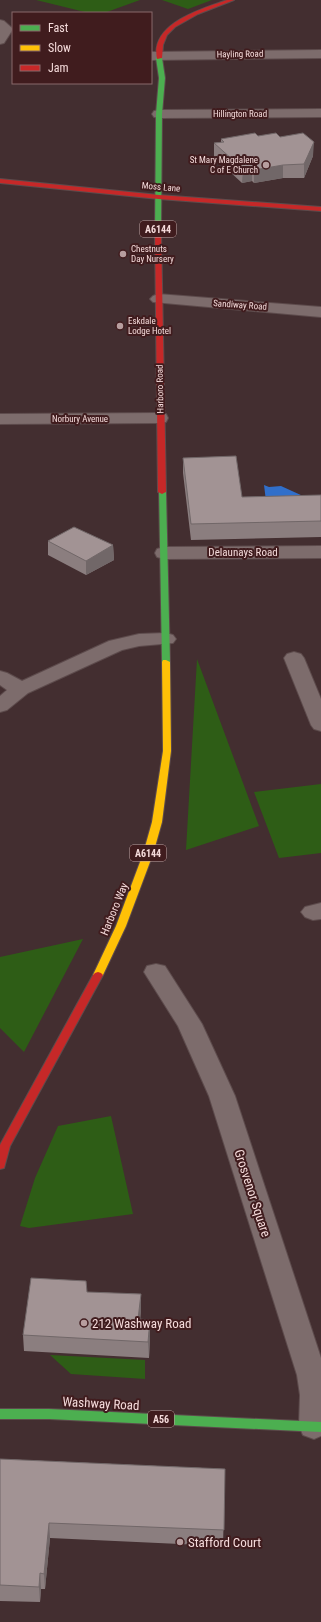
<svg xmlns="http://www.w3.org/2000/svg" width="321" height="1622" font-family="'Roboto Condensed',sans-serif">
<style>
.green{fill:#2e5d16}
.water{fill:#316fca}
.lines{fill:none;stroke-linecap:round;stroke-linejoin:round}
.street-casing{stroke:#5d4b4c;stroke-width:2}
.fast-casing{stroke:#5d4b4c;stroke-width:2}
.slow-casing{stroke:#5d4b4c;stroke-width:2}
.jam-casing{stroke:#5d4b4c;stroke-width:2}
.street{fill:#7d6c6c;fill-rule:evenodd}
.fast{fill:#4caf50;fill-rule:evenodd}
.slow{fill:#ffc107;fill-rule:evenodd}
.jam{fill:#c62828;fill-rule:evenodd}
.wall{fill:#8b7e7f}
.shaded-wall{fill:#716768}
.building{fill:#a29394;stroke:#716768}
.poi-dot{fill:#b79e9f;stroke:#401c1e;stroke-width:1.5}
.labels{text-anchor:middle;stroke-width:4;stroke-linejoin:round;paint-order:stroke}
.far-street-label{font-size:9px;fill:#f5dbdb;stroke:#401c1e}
.far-poi-label{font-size:9px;fill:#f5dbdb;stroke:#401c1e;text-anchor:start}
.shield{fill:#401c1e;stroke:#bfa2a2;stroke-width:1}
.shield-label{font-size:10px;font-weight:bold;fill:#f5dbdb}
.street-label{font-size:11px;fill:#f5dbdb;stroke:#401c1e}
.near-street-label{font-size:13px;fill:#f5dbdb;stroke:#401c1e}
.near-poi-label{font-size:13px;fill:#f5dbdb;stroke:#401c1e;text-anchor:start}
</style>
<rect width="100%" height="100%" fill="#432e30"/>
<path class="green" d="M 36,0 L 140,0 L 104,13 L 89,13 Z
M 162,0 L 212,0 L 188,9 Z
M 197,659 L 259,826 L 186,850 Z
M 321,784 L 321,853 L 279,858 L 254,792 Z
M 83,939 L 24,1052 L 0,1028 L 0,957 Z
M 111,1116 L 133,1214 L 29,1228 L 20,1226 L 35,1178 L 58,1126 Z
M 50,1355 L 145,1360 L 145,1379 L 71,1374 Z"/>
<path class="water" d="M 264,485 L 269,487 L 281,486 L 303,496 L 266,501 Z"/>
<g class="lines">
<defs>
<path id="street" d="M 0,20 L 4,21 L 13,29 L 4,43 L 0,44 Z
M 321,50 L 321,58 L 151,60 L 151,52 Z
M 321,109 L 321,117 L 159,118 L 154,117 L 152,114 L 154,111 L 159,110 Z
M 158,294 L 321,307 L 321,317 L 153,302 L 150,299 L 153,296 Z
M 160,413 L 166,414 L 168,418 L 166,422 L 160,423 L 0,424 L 0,414 Z
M 321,546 L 321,558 L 164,559 L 157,557 L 155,553 L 157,549 L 164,547 Z
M 166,633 L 173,635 L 176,639 L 173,643 L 139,646 L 122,650 L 28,693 L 7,710 L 0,712 L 0,696 L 7,690 L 0,685 L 0,671 L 7,673 L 22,681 L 109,641 L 139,634 Z
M 294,652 L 301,654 L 304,658 L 321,699 L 321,731 L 314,729 L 311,725 L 284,658 L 287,654 Z
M 321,903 L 321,919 L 313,920 L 305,917 L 301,912 L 305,907 Z
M 156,964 L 165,966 L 202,1024 L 235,1096 L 321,1358 L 321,1436 L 314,1439 L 303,1435 L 299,1426 L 300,1395 L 297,1375 L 209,1096 L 178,1026 L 144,972 L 147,966 Z"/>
<path id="fast" d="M 159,56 L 162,58 L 165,78 L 162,114 L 161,231 L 158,233 L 155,231 L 156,114 L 159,78 L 156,58 Z
M 159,490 L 165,490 L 166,492 L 170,662 L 166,664 L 162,662 Z
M 0,1409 L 49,1409 L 321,1422 L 321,1432 L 49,1419 L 0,1419 Z"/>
<path id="slow" d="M 163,660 L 166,660 L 170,662 L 171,751 L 162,822 L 153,854 L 126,926 L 103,975 L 101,977 L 95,977 L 93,975 L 116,926 L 143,854 L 152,822 L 163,751 L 162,662 Z"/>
<path id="jam" d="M 227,0 L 234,0 L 198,14 L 175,27 L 167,35 L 163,45 L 162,58 L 157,59 C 150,23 202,9 227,0 Z
M 0,179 L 159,195 L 321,207 L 321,211 L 159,199 L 0,183 Z
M 158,229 L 161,231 L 166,492 L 162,494 L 158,492 L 155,231 Z
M 98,972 L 101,973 L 103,975 L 10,1146 L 4,1168 L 0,1169 L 0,1145 L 93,975 L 95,973 Z"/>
</defs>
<use href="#street" class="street-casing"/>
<use href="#fast" class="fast-casing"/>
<use href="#slow" class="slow-casing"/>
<use href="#jam" class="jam-casing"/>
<use href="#street" class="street"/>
<use href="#fast" class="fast"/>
<use href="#slow" class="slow"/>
<use href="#jam" class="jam"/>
</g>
<path class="wall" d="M 258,136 L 280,137 L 313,156 L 304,178 L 283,178 L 254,183 L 252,181 L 242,183 L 214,157 L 214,143 L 221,142 L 221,139 Z
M 183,458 L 242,497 L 321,495 L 321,537 L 191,540 L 183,473 Z
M 48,541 L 113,545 L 114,560 L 86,575 L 48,555 Z
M 87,1292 L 141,1294 L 141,1310 L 140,1319 L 150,1336 L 149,1358 L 24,1351 L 23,1335 Z
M 0,1459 L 225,1469 L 223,1546 L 50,1538 L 45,1589 L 41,1589 L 40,1602 L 0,1601 Z"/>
<path class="shaded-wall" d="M 314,142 L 313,156 L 304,178 L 304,164 Z
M 283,165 L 283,178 L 254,183 L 254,170 Z
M 252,168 L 252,181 L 242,183 L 243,169 Z
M 113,545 L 114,560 L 86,575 L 86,561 Z
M 141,1294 L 141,1310 L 139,1335 L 138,1319 Z
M 150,1320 L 150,1336 L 149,1358 L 148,1342 Z
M 49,1523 L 50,1538 L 45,1589 L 44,1574 Z
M 40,1573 L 41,1589 L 40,1602 L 39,1587 Z"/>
<path class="building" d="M 255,133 L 258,136 L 276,133 L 280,137 L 303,133 L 314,142 L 304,164 L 283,165 L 254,170 L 252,168 L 243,169 L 214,143 L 224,142 L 221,139 Z
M 236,456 L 242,497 L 321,495 L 321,521 L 191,524 L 183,458 Z
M 74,527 L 113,545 L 86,561 L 48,541 Z
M 31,1278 L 86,1281 L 87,1292 L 141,1294 L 138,1319 L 150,1320 L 148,1342 L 23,1335 Z
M 0,1459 L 225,1469 L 224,1530 L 49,1523 L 44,1574 L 40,1573 L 39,1587 L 0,1585 Z"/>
<g class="poi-dot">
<circle cx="266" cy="165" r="4"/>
<circle cx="123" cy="254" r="4"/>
<circle cx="120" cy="326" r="4"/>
<circle cx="84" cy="1323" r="4"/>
<circle cx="180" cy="1542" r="4"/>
</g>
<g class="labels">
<g class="far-street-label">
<text transform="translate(240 54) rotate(-1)" y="3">Hayling Road</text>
<text x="240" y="117">Hillington Road</text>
<text transform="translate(161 187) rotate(5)" y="3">Moss Lane</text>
<text transform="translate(240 305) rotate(4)" y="3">Sandiway Road</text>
<text transform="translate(160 389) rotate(-91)" y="3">Harboro Road</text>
<text x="80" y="422">Norbury Avenue</text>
</g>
<g class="far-poi-label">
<text x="258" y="163" text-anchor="end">St Mary Magdalene<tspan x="258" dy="10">C of E Church</tspan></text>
<text x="131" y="252">Chestnuts<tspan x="131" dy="10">Day Nursery</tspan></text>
<text x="128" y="324">Eskdale<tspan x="128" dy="10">Lodge Hotel</tspan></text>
</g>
<g class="shield">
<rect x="140" y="221" width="36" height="16" rx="3"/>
<rect x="130" y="845" width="36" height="16" rx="3"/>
<rect x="148" y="1411" width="26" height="16" rx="3"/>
</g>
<g class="shield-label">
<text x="158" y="233">A6144</text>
<text x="148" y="857">A6144</text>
<text x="161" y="1423">A56</text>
</g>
<g class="street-label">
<text x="243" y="556">Delaunays Road</text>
<text transform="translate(114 909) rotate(-68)" y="4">Harboro Way</text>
</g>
<g class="near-street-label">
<text transform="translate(253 1193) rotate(72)" y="5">Grosvenor Square</text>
<text transform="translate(101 1403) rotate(3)" y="5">Washway Road</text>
</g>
<g class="near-poi-label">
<text x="92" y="1328">212 Washway Road</text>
<text x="188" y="1547">Stafford Court</text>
</g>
</g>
<rect x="12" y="12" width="140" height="72" fill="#401c1e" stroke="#88686a"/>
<rect x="20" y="25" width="20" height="6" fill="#4caf50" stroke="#88686a"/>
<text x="48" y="32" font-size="12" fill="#f5dbdb">Fast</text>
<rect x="20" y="45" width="20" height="6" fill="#ffc107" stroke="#88686a"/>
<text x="48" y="52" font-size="12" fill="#f5dbdb">Slow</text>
<rect x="20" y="65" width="20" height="6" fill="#c62828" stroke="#88686a"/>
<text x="48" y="72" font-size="12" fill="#f5dbdb">Jam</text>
</svg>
